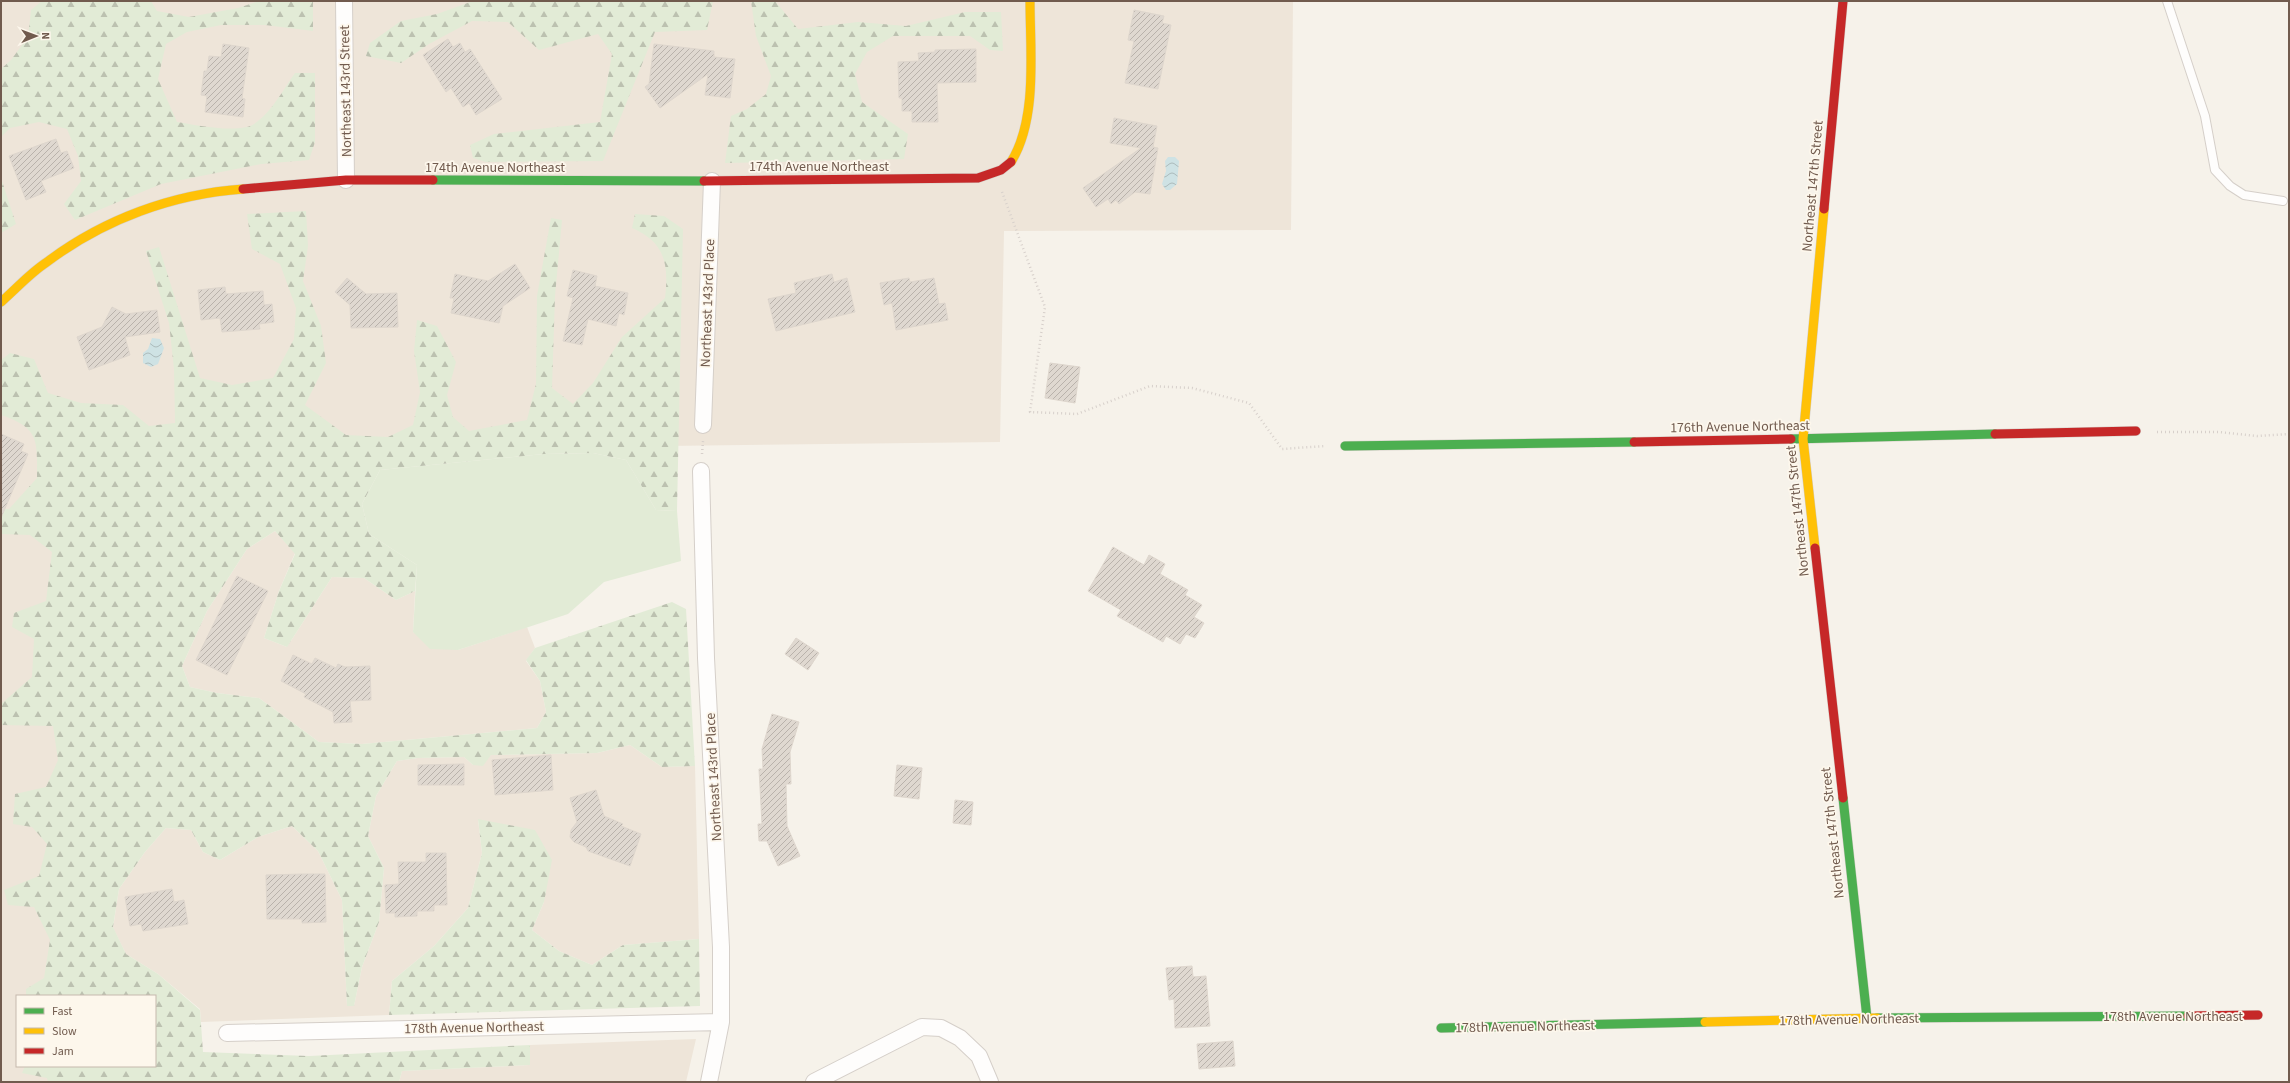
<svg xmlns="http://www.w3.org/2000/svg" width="2290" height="1083" font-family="'Source Sans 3',sans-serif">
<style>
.residential{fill:#eee5d9}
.grass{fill:#e2ebd6}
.forest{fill:url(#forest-firs)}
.water{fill:url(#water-waves)}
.building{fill:url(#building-hatch);stroke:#ded6cd}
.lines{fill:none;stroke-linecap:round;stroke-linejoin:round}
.lane-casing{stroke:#d5cfc9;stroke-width:10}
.street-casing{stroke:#d5cfc9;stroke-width:18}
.fast-casing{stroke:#d4cec7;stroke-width:10}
.slow-casing{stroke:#d4cec7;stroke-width:10}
.jam-casing{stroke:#d4cec7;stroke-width:10}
.path{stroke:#d7d0cb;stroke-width:2.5;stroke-dasharray:1 3;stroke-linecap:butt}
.lane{stroke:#fefdfc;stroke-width:8}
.street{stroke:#fefdfc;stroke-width:16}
.fast{stroke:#4caf50;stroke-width:9}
.slow{stroke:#ffc107;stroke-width:9}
.jam{stroke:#c62828;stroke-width:9}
.labels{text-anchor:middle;stroke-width:3.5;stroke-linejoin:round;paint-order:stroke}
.street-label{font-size:14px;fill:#715b4e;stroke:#fdf7ec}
</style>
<defs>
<pattern id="forest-firs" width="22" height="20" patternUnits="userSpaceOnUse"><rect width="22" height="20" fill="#e2ebd6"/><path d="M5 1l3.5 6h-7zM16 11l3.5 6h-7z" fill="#bcc1b0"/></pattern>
<pattern id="water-waves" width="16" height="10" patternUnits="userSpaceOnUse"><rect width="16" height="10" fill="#cee2e4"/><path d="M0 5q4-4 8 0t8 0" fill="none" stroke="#acbabb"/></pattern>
<pattern id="building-hatch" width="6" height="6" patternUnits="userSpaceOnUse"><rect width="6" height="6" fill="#dfd8d0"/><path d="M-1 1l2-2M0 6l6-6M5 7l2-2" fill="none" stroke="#b9b2ab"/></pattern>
</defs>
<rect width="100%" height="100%" fill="#f6f2ea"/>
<path class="residential" d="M 1,1 L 1293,1 L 1291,230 L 1004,231 L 1000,442 L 80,453 L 79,996 L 17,996 L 17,1066 L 79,1066 L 79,1082 L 1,1082 Z
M 275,531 L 295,553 L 279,591 L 264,638 L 287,647 L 332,577 L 364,578 L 396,600 L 415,591 L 413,632 L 458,650 L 527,627 L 535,648 L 526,661 L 540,681 L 546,712 L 537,728 L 362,744 L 319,742 L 259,698 L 217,693 L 190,687 L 182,666 L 207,611 L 247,549 Z
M 630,745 L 662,767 L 695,766 L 699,939 L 623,945 L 592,965 L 559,951 L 532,930 L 544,902 L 478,820 L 482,853 L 468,908 L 434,946 L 392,981 L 389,1015 L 201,1022 L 200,1009 L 158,974 L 126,954 L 113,928 L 119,889 L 145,852 L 166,828 L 191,830 L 203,852 L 220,860 L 258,837 L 292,826 L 318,851 L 342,900 L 347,1006 L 354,1006 L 362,967 L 379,922 L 384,868 L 368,836 L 376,796 L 397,761 L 418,758 L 464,757 L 473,765 L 491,755 L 597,753 Z
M 696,1039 L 686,1082 L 399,1082 L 402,1071 L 529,1065 L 530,1045 Z"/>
<path class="grass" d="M 593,453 L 626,460 L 656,510 L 677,511 L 681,561 L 604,582 L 568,614 L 458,650 L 430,649 L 413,632 L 417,565 L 369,534 L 362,504 L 380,470 L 544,454 Z"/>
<path class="forest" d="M 42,1 L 151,1 L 157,11 L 189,17 L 238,8 L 259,1 L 313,1 L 313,31 L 265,25 L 221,25 L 187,32 L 166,44 L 158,79 L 177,122 C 195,125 239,134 254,124 C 271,113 283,90 295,73 L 315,73 L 315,142 L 309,160 L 261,164 L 161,184 L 75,220 L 64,204 L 81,181 L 78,156 L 67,129 L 39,122 L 10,128 L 1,137 L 1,69 L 11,60 L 28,37 L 31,10 Z
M 473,1 L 713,1 L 707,30 L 655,32 L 603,161 L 486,162 L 473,158 L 470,145 L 494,134 L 600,122 L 612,54 L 598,34 L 539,50 L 508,22 L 472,21 L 429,44 L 401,63 L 366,56 L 370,43 L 401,21 L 437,14 Z
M 751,1 L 775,1 L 798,29 L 858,22 L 906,26 L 965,12 L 1001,12 L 1003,51 L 990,50 L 970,36 L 893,36 L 867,52 L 855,74 L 862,102 L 908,134 L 904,159 L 725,163 L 731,116 L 747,109 L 766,94 L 771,76 L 756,36 Z
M 1,178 L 16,224 L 1,233 Z
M 306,211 L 308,246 L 303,281 L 321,326 L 326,363 L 305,405 L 346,435 L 388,437 L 413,425 L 420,392 L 414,351 L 417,320 L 437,326 L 456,362 L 447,395 L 453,417 L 469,431 L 527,420 L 536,384 L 537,296 L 551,218 L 562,220 L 555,296 L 552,388 L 573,404 L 593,383 L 622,337 L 665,298 C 669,264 665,242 632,228 L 635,214 L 664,216 L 683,229 L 677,511 L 656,510 L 626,460 L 593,453 L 544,454 L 380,470 L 362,504 L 369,534 L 417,565 L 415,591 L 396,600 L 364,578 L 332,577 L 287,647 L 264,638 L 279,591 L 295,554 L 275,531 L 247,549 L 207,611 L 182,666 L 190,687 L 217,693 L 259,698 L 319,742 L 362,744 L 537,728 L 546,712 L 540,681 L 526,660 L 535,648 L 672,602 L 686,609 L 695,766 L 662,767 L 630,745 L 597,753 L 491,755 L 483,766 L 473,765 L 464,757 L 418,758 L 397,761 L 376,796 L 368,836 L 384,868 L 379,922 L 362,967 L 354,1006 L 347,1006 L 342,900 L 318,851 L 292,826 L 258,837 L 220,860 L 203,852 L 191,830 L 166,828 L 145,852 L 119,889 L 113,927 L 126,954 L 158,974 L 200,1010 L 203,1052 L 309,1056 L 530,1045 L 530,1065 L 402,1071 L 399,1082 L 48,1082 L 47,1078 L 22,1073 L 25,1066 L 155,1066 L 155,996 L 26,996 L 26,989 L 44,978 L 50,940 L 34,907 L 8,905 L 4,890 L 39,876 L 47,844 L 32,827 L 13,824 L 15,794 L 46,787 L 58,760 L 53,726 L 1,725 L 1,704 L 32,677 L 34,639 L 12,627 L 14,613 L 46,601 L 52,552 L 30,535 L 1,534 L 1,509 L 9,509 L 37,478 C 37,441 40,428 1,415 L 1,360 L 10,353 L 34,359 L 48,393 L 81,403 L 123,405 L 149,426 L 175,423 L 174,369 L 169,323 L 146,251 L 159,247 L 200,378 L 232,385 L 273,378 L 294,339 L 296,308 L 280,264 L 252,249 L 247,214 Z
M 478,819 L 535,830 L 552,860 L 544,902 L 532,930 L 559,951 L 592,965 L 623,945 L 699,939 L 700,1006 L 389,1015 L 392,981 L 434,946 L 468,908 L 482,853 Z"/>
<path class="water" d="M 1168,157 L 1175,157 L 1179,161 L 1177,184 L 1170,190 L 1166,190 L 1162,184 L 1166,171 L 1165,161 Z
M 152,338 L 160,339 L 164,348 L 158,364 L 151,367 L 143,363 L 143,353 L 148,349 Z"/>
<path class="building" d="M 1134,10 L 1164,16 L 1162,23 L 1171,25 L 1158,89 L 1125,83 L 1134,41 L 1128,40 Z
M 448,39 L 453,47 L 460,43 L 465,52 L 470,49 L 502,99 L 476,115 L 469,103 L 463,107 L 451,88 L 446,92 L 423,55 Z
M 223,44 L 249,48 L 242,98 L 245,99 L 243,117 L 205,112 L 207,96 L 201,95 L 204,71 L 207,71 L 209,56 L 221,57 Z
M 654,44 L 714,51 L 714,57 L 735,59 L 730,98 L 705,95 L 708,74 L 660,108 L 645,87 L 649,84 Z
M 976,49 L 976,82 L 937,83 L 938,122 L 912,122 L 912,111 L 902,111 L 902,98 L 899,98 L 898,62 L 919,61 L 918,53 L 935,52 L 935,50 Z
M 1114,118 L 1157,126 L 1153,147 L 1158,148 L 1150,194 L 1135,192 L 1119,204 L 1116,200 L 1111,204 L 1108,199 L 1096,207 L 1083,188 L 1141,148 L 1110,143 Z
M 56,139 L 61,153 L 67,151 L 74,168 L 41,181 L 46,192 L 26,200 L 9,156 Z
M 515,264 L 530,288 L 503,306 L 499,323 L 451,313 L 454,298 L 450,298 L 455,274 L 488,281 Z
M 573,270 L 597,276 L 595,286 L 628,293 L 624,315 L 619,313 L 616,326 L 588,319 L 582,345 L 563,341 L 573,298 L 567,296 Z
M 832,274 L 834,282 L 847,278 L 855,312 L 776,331 L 768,299 L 796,293 L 794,283 Z
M 347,278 L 366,294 L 397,293 L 398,327 L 351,328 L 350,305 L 335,292 Z
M 909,278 L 910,282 L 934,278 L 939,304 L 945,303 L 948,320 L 896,330 L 892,303 L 884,305 L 880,283 Z
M 225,287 L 226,294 L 263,291 L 264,305 L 272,304 L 274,322 L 259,324 L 260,329 L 222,332 L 220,318 L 201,320 L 198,290 Z
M 112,307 L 126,314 L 157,310 L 160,332 L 125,337 L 130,355 L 89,370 L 77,337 L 102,327 Z
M 1050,363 L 1080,367 L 1075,403 L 1045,398 Z
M 1,434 L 24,444 L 21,451 L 28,454 L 1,518 Z
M 1113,547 L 1144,565 L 1149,555 L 1165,564 L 1160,574 L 1188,590 L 1185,595 L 1202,605 L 1194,617 L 1204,623 L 1195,638 L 1186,634 L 1180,644 L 1166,636 L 1163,642 L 1117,616 L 1121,610 L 1088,591 Z
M 237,576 L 268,591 L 227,675 L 196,660 Z
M 796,638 L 819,653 L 808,670 L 785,654 Z
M 293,655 L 312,664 L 315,658 L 336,668 L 338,664 L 345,667 L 370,666 L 371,700 L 350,701 L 352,722 L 334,723 L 333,712 L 304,697 L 306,694 L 281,681 Z
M 772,714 L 799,722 L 790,752 L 791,784 L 786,784 L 787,826 L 800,856 L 778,866 L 767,841 L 759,841 L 758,824 L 762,824 L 759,769 L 763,769 L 762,749 Z
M 551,755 L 553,790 L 495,795 L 492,760 Z
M 464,764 L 464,785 L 418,785 L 418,765 Z
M 897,765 L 922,768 L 919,799 L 894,796 Z
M 596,790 L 604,816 L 623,824 L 621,826 L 641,834 L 630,866 L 588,851 L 586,847 L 574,842 L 570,837 L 571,830 L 577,822 L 570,798 Z
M 955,800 L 973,802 L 971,825 L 953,823 Z
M 426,853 L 446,853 L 447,905 L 434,905 L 434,911 L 417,911 L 417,916 L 395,917 L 395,913 L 386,913 L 385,885 L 399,884 L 398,862 L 426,862 Z
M 304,874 L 325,874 L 326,922 L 302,923 L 302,919 L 267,919 L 266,875 Z
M 172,889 L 174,902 L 184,900 L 188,924 L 143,931 L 141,924 L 130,926 L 125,897 Z
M 1192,966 L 1193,977 L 1206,976 L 1210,1026 L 1175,1028 L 1174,999 L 1169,1000 L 1166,968 Z
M 1233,1041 L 1235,1066 L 1199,1069 L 1197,1044 Z"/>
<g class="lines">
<defs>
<path id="lane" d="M 2167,1 L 2205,116 L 2215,170 L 2230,186 L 2244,195 L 2283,201"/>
<path id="street" d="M 344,1 L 346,180
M 703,425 L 712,181
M 701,471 L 706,658 L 721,947 L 721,1022 L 709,1082
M 227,1033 L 721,1022
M 814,1082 L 922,1027 L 941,1028 L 960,1038 L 979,1056 L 990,1082"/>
<path id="fast" d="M 433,180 L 704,181
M 1791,439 L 1995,434
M 1345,446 L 1634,442
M 1843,798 L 1867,1018
M 1877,1018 L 2188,1016
M 1441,1028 L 1705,1022"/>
<path id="slow" d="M 1011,162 C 1038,119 1030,50 1030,1
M 1,302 C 16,289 30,273 47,262 C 104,219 173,194 243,189
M 1815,548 L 1803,439 L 1824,209
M 1705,1022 L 1877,1018"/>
<path id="jam" d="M 704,181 L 978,178 L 1001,170 L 1011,162
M 243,189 L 346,180 L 433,180
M 1824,209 L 1843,1
M 1995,434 L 2136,431
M 1634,442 L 1791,439
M 1815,548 L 1843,798
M 2188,1016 L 2258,1015"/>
</defs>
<use href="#lane" class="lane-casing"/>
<use href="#street" class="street-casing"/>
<use href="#fast" class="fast-casing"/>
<use href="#slow" class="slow-casing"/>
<use href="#jam" class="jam-casing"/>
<path class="path" d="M 1002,192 L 1045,307 L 1030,412 L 1077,414 L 1150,386 L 1192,388 L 1249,403 L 1282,449 L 1325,446
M 2157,432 L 2219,432 L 2257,436 L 2289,434
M 702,454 L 703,441"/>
<use href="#lane" class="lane"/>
<use href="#street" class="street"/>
<use href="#fast" class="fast"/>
<use href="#slow" class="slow"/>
<use href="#jam" class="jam"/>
</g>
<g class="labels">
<g class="street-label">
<text transform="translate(345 91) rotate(-91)" y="5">Northeast 143rd Street</text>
<text x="819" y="171">174th Avenue Northeast</text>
<text x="495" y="172">174th Avenue Northeast</text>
<text transform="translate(1812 186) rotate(-85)" y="5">Northeast 147th Street</text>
<text transform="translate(707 303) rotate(-88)" y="5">Northeast 143rd Place</text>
<text transform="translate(1740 426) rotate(-1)" y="5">176th Avenue Northeast</text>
<text transform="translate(1797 511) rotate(-96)" y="5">Northeast 147th Street</text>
<text transform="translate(713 777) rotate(-93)" y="5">Northeast 143rd Place</text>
<text transform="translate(1832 833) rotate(-96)" y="5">Northeast 147th Street</text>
<text x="2173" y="1021">178th Avenue Northeast</text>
<text transform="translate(1849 1019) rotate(-1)" y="5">178th Avenue Northeast</text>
<text transform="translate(1525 1026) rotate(-1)" y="5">178th Avenue Northeast</text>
<text transform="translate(474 1027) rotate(-1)" y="5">178th Avenue Northeast</text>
</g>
</g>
<rect width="2290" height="1083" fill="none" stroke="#715b4e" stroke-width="4"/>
<rect x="16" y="995" width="140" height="72" fill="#fdf7ec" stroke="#c5b9ad"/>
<rect x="24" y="1008" width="20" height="6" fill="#4caf50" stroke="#c5b9ad"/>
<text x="52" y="1015" font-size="12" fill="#715b4e">Fast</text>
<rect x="24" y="1028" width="20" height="6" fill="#ffc107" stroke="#c5b9ad"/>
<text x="52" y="1035" font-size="12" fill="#715b4e">Slow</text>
<rect x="24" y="1048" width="20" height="6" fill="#c62828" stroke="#c5b9ad"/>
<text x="52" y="1055" font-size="12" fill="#715b4e">Jam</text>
<g transform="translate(36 36) rotate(89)" stroke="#fdf7ec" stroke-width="3" paint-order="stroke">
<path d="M0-3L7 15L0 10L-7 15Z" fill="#715b4e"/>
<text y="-6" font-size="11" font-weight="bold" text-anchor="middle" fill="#715b4e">N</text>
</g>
</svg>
